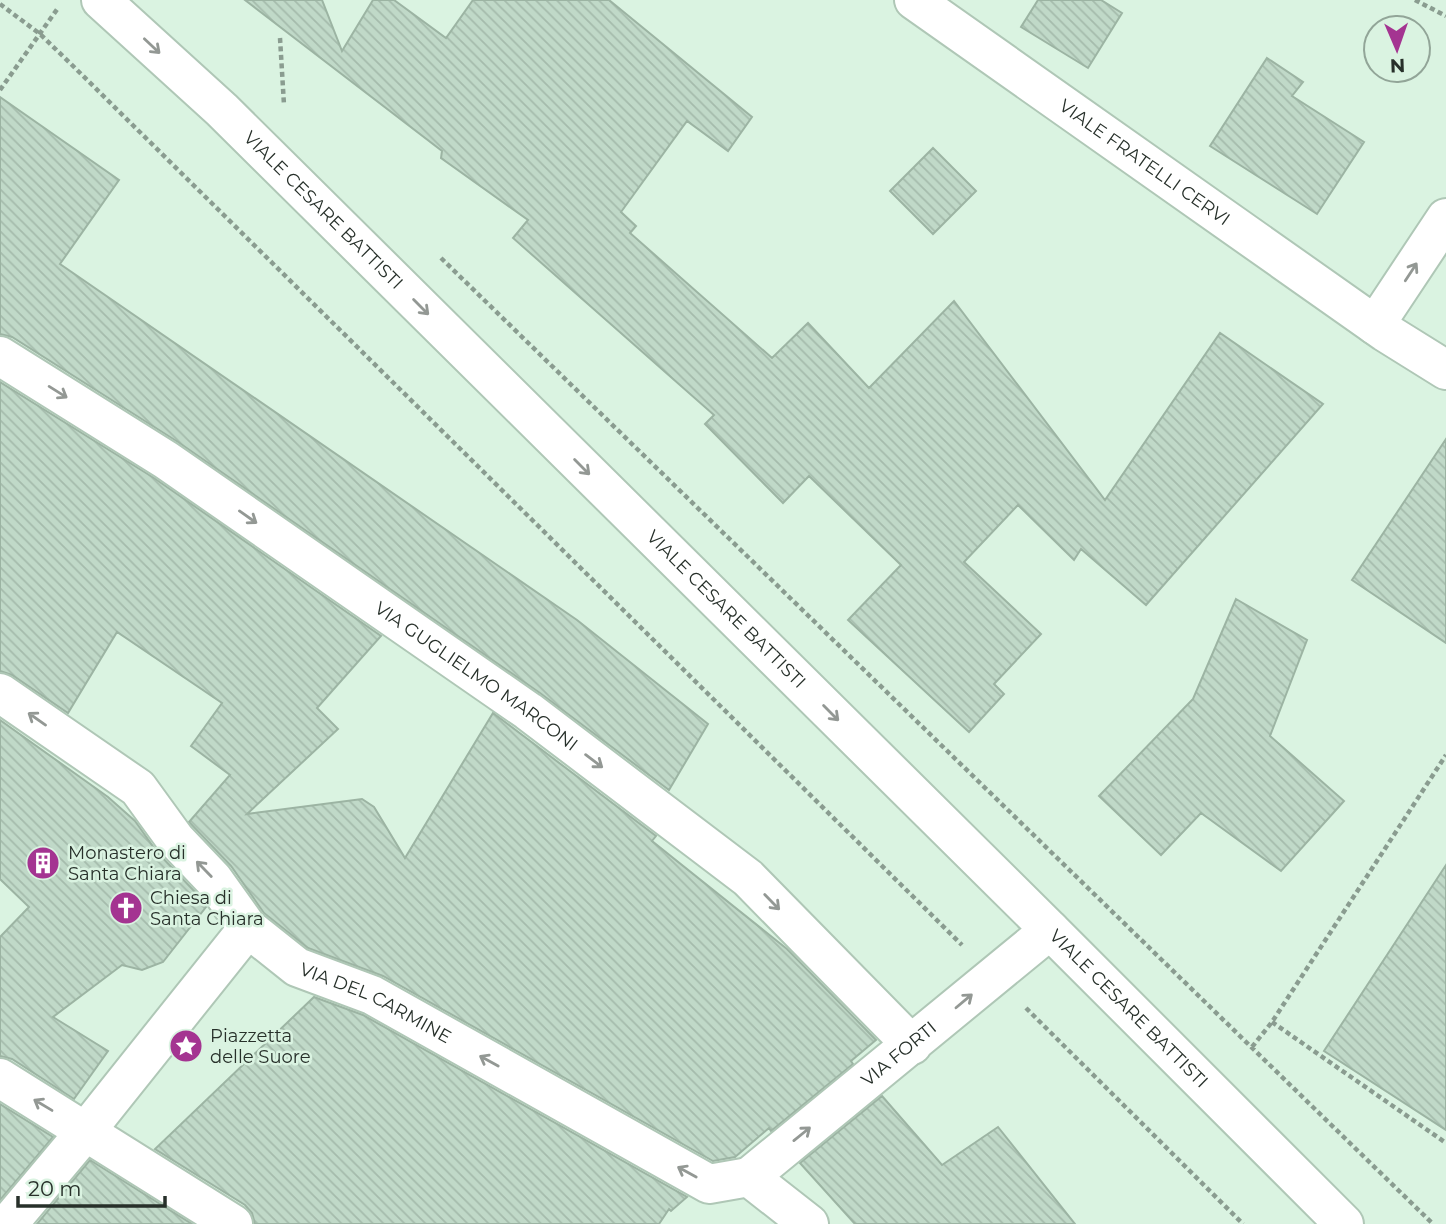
<svg xmlns="http://www.w3.org/2000/svg" width="1446" height="1224" font-family="Montserrat,sans-serif">
<style>
.building{fill:url(#building-back-hatch);stroke:#9cb4a3;stroke-width:2}
.lines{fill:none;stroke-linecap:round;stroke-linejoin:round}
.minor-casing{stroke:#afc7b6;stroke-width:42}
.tertiary-casing{stroke:#afc7b6;stroke-width:42}
.path{stroke:#8a9c90;stroke-width:4.5;stroke-dasharray:5 3.5;stroke-linecap:butt}
.minor{stroke:#fff;stroke-width:38}
.tertiary{stroke:#fff;stroke-width:38}
.oneway{stroke:#939894}
.labels{text-anchor:middle;stroke-width:5;stroke-linejoin:round;paint-order:stroke}
.street-label{font-size:18px;fill:#27302a;stroke:#daf3e1}
.poi-label{font-size:18px;fill:#27302a;stroke:#daf3e1;text-anchor:start}
</style>
<defs>
<pattern id="building-back-hatch" width="6" height="6" patternUnits="userSpaceOnUse" patternTransform="scale(1.75)"><rect width="6" height="6" fill="#c0d9c8"/><path d="M-1 5l2 2M0 0l6 6M5-1l2 2" fill="none" stroke="#a5bbac"/></pattern>
</defs>
<rect width="100%" height="100%" fill="#daf3e1"/>
<path class="building" d="M 245,0 L 322,0 L 342,51 L 373,0 L 394,0 L 446,38 L 473,0 L 609,0 L 752,117 L 728,151 L 687,121 L 621,212 L 636,226 L 630,233 L 772,358 L 808,323 L 869,388 L 954,301 L 1105,500 L 1220,333 L 1323,404 L 1146,605 L 1081,549 L 1074,560 L 1018,505 L 964,562 L 1041,634 L 994,684 L 1004,694 L 969,732 L 848,620 L 901,565 L 809,476 L 783,503 L 705,424 L 714,415 L 513,238 L 528,220 L 441,158 L 442,151 Z
M 1038,0 L 1101,0 L 1122,13 L 1088,68 L 1021,27 Z
M 1267,58 L 1303,82 L 1292,96 L 1364,142 L 1317,214 L 1210,146 Z
M 0,97 L 119,180 L 60,264 L 577,620 L 708,724 L 669,790 L 540,693 L 178,442 L 12,337 L 0,334 Z
M 933,148 L 976,191 L 933,234 L 890,191 Z
M 0,382 L 154,478 L 381,636 L 317,708 L 338,729 L 247,814 L 362,799 L 374,807 L 405,858 L 493,713 L 656,836 L 652,841 L 787,949 L 876,1040 L 851,1061 L 853,1064 L 771,1131 L 769,1128 L 735,1157 L 713,1161 L 383,976 L 308,948 L 264,913 L 231,866 L 189,822 L 230,775 L 191,746 L 222,703 L 117,632 L 68,713 L 12,675 L 0,671 Z
M 1446,439 L 1446,643 L 1352,580 Z
M 1236,599 L 1307,640 L 1270,736 L 1344,801 L 1281,871 L 1201,813 L 1161,855 L 1099,796 L 1193,699 Z
M 0,720 L 108,797 L 135,821 L 157,852 L 196,893 L 206,907 L 163,962 L 142,970 L 122,965 L 53,1017 L 108,1051 L 74,1099 L 12,1059 L 0,1056 L 0,937 L 29,907 L 0,879 Z
M 1446,865 L 1446,1130 L 1324,1051 Z
M 314,997 L 363,1015 L 687,1197 L 671,1211 L 669,1209 L 659,1224 L 255,1224 L 252,1213 L 245,1205 L 155,1149 Z
M 882,1096 L 942,1165 L 998,1127 L 1075,1224 L 855,1224 L 800,1163 Z
M 0,1104 L 53,1137 L 0,1200 Z
M 90,1160 L 192,1224 L 37,1224 Z"/>
<g class="lines">
<defs>
<g id="minor">
<path id="s1" d="M 914,0 L 1385,332 L 1446,370"/>
<path d="M 1375,325 L 1446,218"/>
<path id="s2" d="M 0,356 L 166,460 L 528,711 L 748,878 L 912,1045"/>
<path id="s3" d="M 0,693 L 138,788 L 175,839 L 213,879 L 248,928 L 297,967 L 372,995 L 709,1184 L 749,1177 L 809,1224"/>
<path d="M 0,1078 L 233,1224"/>
<path id="s4" d="M 749,1177 L 1050,930"/>
<path d="M 8,1224 L 86,1131 L 248,928"/>
</g>
<g id="tertiary">
<path id="s5" d="M 101,0 L 222,110 L 1050,930 L 1344,1224"/>
</g>
</defs>
<use href="#minor" class="minor-casing"/>
<use href="#tertiary" class="tertiary-casing"/>
<path class="path" d="M 1415,0 L 1446,16
M 0,4 L 40,34 L 71,64 L 962,945
M 280,38 L 284,105
M 0,90 L 58,8
M 441,258 L 1433,1224
M 1026,1008 L 1243,1224
M 1272,1022 L 1446,1143
M 1252,1047 L 1272,1022 L 1446,755"/>
<use href="#minor" class="minor"/>
<use href="#tertiary" class="tertiary"/>
</g>
<defs><path id="oneway-shaft" d="M-6 0H5M1.5-3L5.5 0L1.5 3" fill="none" stroke-width="1.6" stroke-linecap="round" stroke-linejoin="round" transform="scale(1.75)"/></defs>
<g class="oneway">
<use href="#oneway-shaft" transform="translate(152 46) rotate(43)"/>
<use href="#oneway-shaft" transform="translate(1411 272) rotate(-57)"/>
<use href="#oneway-shaft" transform="translate(421 307) rotate(45)"/>
<use href="#oneway-shaft" transform="translate(58 392) rotate(32)"/>
<use href="#oneway-shaft" transform="translate(582 467) rotate(45)"/>
<use href="#oneway-shaft" transform="translate(248 517) rotate(35)"/>
<use href="#oneway-shaft" transform="translate(831 713) rotate(45)"/>
<use href="#oneway-shaft" transform="translate(37 719) rotate(-145)"/>
<use href="#oneway-shaft" transform="translate(594 761) rotate(37)"/>
<use href="#oneway-shaft" transform="translate(204 869) rotate(-134)"/>
<use href="#oneway-shaft" transform="translate(772 902) rotate(46)"/>
<use href="#oneway-shaft" transform="translate(964 1001) rotate(-40)"/>
<use href="#oneway-shaft" transform="translate(489 1061) rotate(-151)"/>
<use href="#oneway-shaft" transform="translate(43 1105) rotate(-149)"/>
<use href="#oneway-shaft" transform="translate(802 1134) rotate(-39)"/>
<use href="#oneway-shaft" transform="translate(687 1172) rotate(-151)"/>
</g>
<defs>
<symbol id="building-disc" viewBox="-11 -11 22 22"><circle r="9.5" fill="#a43491" stroke="#daf3e1"/><path d="M-4-6H4V6H1V3H-1V6H-4ZM-2.5-4.3h1.7v1.8h-1.7ZM.8-4.3h1.7v1.8H.8ZM-2.5-1h1.7V.8h-1.7ZM.8-1h1.7V.8H.8Z" fill="#fff"/></symbol>
<symbol id="church-disc" viewBox="-11 -11 22 22"><circle r="9.5" fill="#a43491" stroke="#daf3e1"/><path d="M-1.2-6h2.4v3.5h3.3v2.4h-3.3V6h-2.4V-.1h-3.3v-2.4h3.3Z" fill="#fff"/></symbol>
<symbol id="sight-disc" viewBox="-11 -11 22 22"><circle r="9.5" fill="#a43491" stroke="#daf3e1"/><path d="M0-6L1.8-2.2L6-1.7L2.9 1.2L3.7 5.4L0 3.3L-3.7 5.4L-2.9 1.2L-6-1.7L-1.8-2.2Z" fill="#fff"/></symbol>
</defs>
<g fill-rule="evenodd">
<use href="#building-disc" x="24" y="844" width="38" height="38"/>
<use href="#church-disc" x="107" y="889" width="38" height="38"/>
<use href="#sight-disc" x="167" y="1027" width="38" height="38"/>
</g>
<g class="labels">
<g class="street-label">
<text dy="6" stroke="none"><textPath href="#s1" startOffset="282">VIALE FRATELLI CERVI</textPath></text>
<text dy="6" stroke="none"><textPath href="#s5" startOffset="306">VIALE CESARE BATTISTI</textPath></text>
<text dy="6" stroke="none"><textPath href="#s5" startOffset="873">VIALE CESARE BATTISTI</textPath></text>
<text dy="6" stroke="none"><textPath href="#s2" startOffset="574">VIA GUGLIELMO MARCONI</textPath></text>
<text dy="6" stroke="none"><textPath href="#s3" startOffset="495">VIA DEL CARMINE</textPath></text>
<text dy="6" stroke="none"><textPath href="#s5" startOffset="1440">VIALE CESARE BATTISTI</textPath></text>
<text dy="6" stroke="none"><textPath href="#s4" startOffset="194">VIA FORTI</textPath></text>
</g>
<g class="poi-label">
<text x="68" y="859">Monastero di<tspan x="68" dy="21">Santa Chiara</tspan></text>
<text x="150" y="904">Chiesa di<tspan x="150" dy="21">Santa Chiara</tspan></text>
<text x="210" y="1042">Piazzetta<tspan x="210" dy="21">delle Suore</tspan></text>
</g>
</g>
<g transform="translate(1397 49) rotate(178)"><circle r="33" fill="#daf3e1" stroke="#92a598" stroke-width="2"/>
<path d="M0-5L12 26L0 18L-12 26Z" fill="#a43491"/>
<text y="-10" font-size="19" font-weight="bold" text-anchor="middle" fill="#27302a">N</text>
</g>
<path d="M18 1196v10h147v-10" fill="none" stroke="#27302a" stroke-width="3.5"/>
<text x="28" y="1196" font-size="21" fill="#27302a" stroke="#daf3e1" stroke-width="5" paint-order="stroke">20 m</text>
</svg>
